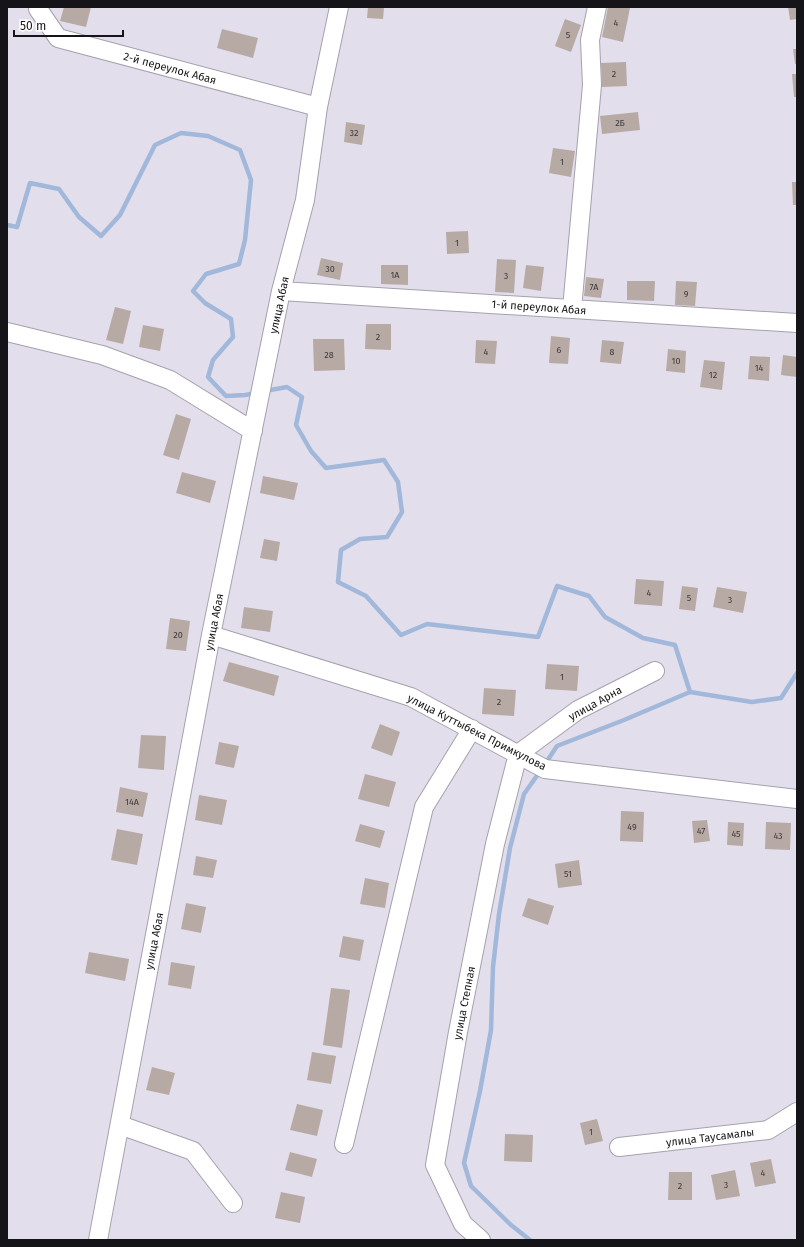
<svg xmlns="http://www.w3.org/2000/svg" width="804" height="1247" font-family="'Fira Sans',sans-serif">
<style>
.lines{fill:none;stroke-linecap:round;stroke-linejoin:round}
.stream{stroke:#a1b8da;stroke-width:4.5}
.building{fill:#b7aaa5}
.minor-casing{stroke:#a5a1ad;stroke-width:20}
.minor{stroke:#fff;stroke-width:18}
.labels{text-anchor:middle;stroke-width:3;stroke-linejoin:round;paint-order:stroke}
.number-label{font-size:9px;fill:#3e3a3b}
.street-label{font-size:11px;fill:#151418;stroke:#fff}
</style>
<rect width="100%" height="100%" fill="#e3deeb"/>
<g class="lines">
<path class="stream" d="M 7,225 L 17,227 L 30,183 L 59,189 L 79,217 L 101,236 L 120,215 L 155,145 L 181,133 L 208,136 L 240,150 L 251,180 L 245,240 L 239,264 L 206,274 L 193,291 L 205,303 L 231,319 L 233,337 L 213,360 L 208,377 L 226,396 L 245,395 L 256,393
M 265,391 L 287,387 L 302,397 L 296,425 L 311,451 L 326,468 L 384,460 L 398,482 L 402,512 L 387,537 L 360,539 L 341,550 L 338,582 L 366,596 L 401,635 L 427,624 L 538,637 L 557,586 L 589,596 L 605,617 L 643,638 L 675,645 L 690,692
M 545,764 L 557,746 L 624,720 L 690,692 L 752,702 L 781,698 L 797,673
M 530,1240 L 511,1225 L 471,1186 L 464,1163 L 480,1091 L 491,1030 L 493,967 L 499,914 L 510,848 L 524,794 L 541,770"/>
</g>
<path class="building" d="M 64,7 L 91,7 L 86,27 L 60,21 Z
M 368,7 L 384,7 L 383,19 L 367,18 Z
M 608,7 L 630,8 L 623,42 L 602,37 Z
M 788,7 L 797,7 L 797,19 L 790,20 Z
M 565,19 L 581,25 L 571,52 L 555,46 Z
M 222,29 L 258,38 L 253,58 L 217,48 Z
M 793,49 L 797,49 L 797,64 L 795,64 Z
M 626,62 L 627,86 L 602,87 L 601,63 Z
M 792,74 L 797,74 L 797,97 L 794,97 Z
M 638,112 L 640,130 L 602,134 L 600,116 Z
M 346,122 L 365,125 L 362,145 L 344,142 Z
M 553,148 L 575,151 L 571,177 L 549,173 Z
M 792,182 L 797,182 L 797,205 L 793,205 Z
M 468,231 L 469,253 L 447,254 L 446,232 Z
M 321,258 L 343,263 L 340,280 L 317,275 Z
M 497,259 L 516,260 L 514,293 L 495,292 Z
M 381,265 L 408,265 L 408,285 L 381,284 Z
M 526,265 L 544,267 L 541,291 L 523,288 Z
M 586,277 L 604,279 L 601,298 L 584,296 Z
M 627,281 L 655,281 L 654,301 L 627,300 Z
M 676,281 L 697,282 L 695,306 L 675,305 Z
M 115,307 L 131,311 L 123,344 L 106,340 Z
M 366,324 L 391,324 L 391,350 L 365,349 Z
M 143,325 L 164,329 L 160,351 L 139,347 Z
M 551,336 L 570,338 L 568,364 L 549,363 Z
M 313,339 L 344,339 L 345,370 L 314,371 Z
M 476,340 L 497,341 L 495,364 L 475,363 Z
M 602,340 L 624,342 L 621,364 L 600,362 Z
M 668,349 L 686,351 L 685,373 L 666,371 Z
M 783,355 L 797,357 L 797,377 L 781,375 Z
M 750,356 L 770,357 L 769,381 L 748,379 Z
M 704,360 L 725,362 L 722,390 L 700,387 Z
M 176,414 L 191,419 L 179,460 L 163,455 Z
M 182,472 L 216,481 L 210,503 L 176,493 Z
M 263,476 L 298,483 L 294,500 L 260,493 Z
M 264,539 L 280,542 L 277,561 L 260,558 Z
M 636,579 L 664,581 L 662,606 L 634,604 Z
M 682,586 L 698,588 L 695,611 L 679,609 Z
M 717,587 L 747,592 L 743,613 L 713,607 Z
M 244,607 L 273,611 L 270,632 L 241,628 Z
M 170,618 L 190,621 L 186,651 L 166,649 Z
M 229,662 L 279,676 L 274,696 L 223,681 Z
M 547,664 L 579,666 L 577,691 L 545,689 Z
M 484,688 L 516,690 L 514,716 L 482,714 Z
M 380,724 L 400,732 L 392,756 L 371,748 Z
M 141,735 L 166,736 L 164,770 L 138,768 Z
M 219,742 L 239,746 L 234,768 L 215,764 Z
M 365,774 L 396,782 L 389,807 L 358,799 Z
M 120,787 L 148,793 L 143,817 L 116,812 Z
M 199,795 L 227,800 L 222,825 L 195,820 Z
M 621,811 L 644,812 L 643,842 L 620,841 Z
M 707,820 L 710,841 L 694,843 L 692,821 Z
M 728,822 L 744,823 L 743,846 L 727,845 Z
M 766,822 L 791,823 L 790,850 L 765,849 Z
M 360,824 L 385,831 L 380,848 L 355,841 Z
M 117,829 L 143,834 L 137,865 L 111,860 Z
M 196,856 L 217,860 L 213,878 L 193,875 Z
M 579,860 L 582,885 L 558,888 L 555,864 Z
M 365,878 L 389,883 L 385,908 L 360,904 Z
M 528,898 L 554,906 L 548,925 L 522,916 Z
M 186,903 L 206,907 L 201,933 L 181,929 Z
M 343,936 L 364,940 L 360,961 L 339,957 Z
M 89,952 L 129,959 L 125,981 L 85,973 Z
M 171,962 L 195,966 L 191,989 L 168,985 Z
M 331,988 L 350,990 L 342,1048 L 323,1045 Z
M 312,1052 L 336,1056 L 331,1084 L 307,1080 Z
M 152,1067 L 175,1073 L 169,1095 L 146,1090 Z
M 297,1104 L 323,1110 L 317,1136 L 290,1130 Z
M 597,1119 L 603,1141 L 585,1145 L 580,1123 Z
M 505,1134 L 533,1135 L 532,1162 L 504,1161 Z
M 290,1152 L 317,1159 L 312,1177 L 285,1170 Z
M 771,1159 L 776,1183 L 755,1187 L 750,1163 Z
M 735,1170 L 740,1196 L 716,1200 L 711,1175 Z
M 669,1172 L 692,1172 L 692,1200 L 668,1200 Z
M 281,1192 L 305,1197 L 300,1223 L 275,1218 Z"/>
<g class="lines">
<defs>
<path id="minor" d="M 38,7 L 38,9 L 58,38 L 318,107
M 281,291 L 797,323
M 572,309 L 592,85 L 590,40 L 597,7
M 7,332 L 102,355 L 170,380 L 253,431
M 211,635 L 411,697 L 545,769 L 797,799
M 120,1125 L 193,1151 L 233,1203
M 344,1144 L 424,807 L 472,729
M 619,1147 L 768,1130 L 797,1112
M 98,1240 L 211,635 L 281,291 L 305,200 L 318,107 L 339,7
M 481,1240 L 463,1224 L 435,1165 L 458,1032 L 495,844 L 518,754 L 578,710 L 655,671"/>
</defs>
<use href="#minor" class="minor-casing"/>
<use href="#minor" class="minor"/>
</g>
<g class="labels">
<g class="number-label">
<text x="616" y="26">4</text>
<text x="568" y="38">5</text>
<text x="614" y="77">2</text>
<text x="620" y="126">2Б</text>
<text x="354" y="136">32</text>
<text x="562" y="165">1</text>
<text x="457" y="246">1</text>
<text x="330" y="272">30</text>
<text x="395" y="278">1А</text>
<text x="506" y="279">3</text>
<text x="594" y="290">7А</text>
<text x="686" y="297">9</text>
<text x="378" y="340">2</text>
<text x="559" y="353">6</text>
<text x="486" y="355">4</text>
<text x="612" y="355">8</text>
<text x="329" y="358">28</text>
<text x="676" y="364">10</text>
<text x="759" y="371">14</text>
<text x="713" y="378">12</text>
<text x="649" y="596">4</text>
<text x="689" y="601">5</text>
<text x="730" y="603">3</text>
<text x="178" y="638">20</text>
<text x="562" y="680">1</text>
<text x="499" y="705">2</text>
<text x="132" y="805">14А</text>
<text x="632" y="830">49</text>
<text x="701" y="834">47</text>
<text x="736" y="837">45</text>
<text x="778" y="839">43</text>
<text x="568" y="877">51</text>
<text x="591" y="1135">1</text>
<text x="763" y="1176">4</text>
<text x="726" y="1188">3</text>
<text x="680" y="1189">2</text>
</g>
<g class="street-label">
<text transform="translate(170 68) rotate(15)" y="4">2-й переулок Абая</text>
<text transform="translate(279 305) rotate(-78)" y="4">улица Абая</text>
<text transform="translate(539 307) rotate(4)" y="4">1-й переулок Абая</text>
<text transform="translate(214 622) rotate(-79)" y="4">улица Абая</text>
<text transform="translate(595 703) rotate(-29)" y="4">улица Арна</text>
<text transform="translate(477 732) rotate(27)" y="4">улица Куттыбека Примкулова</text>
<text transform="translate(154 941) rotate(-79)" y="4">улица Абая</text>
<text transform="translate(464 1003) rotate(-79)" y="4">улица Степная</text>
<text transform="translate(710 1137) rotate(-7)" y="4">улица Таусамалы</text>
</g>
</g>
<rect width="804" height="1247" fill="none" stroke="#151418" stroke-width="16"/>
<path d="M14 30v6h109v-6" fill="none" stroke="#151418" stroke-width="2"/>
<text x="20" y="30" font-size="12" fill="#151418" stroke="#ffffff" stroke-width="3" paint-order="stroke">50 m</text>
</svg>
